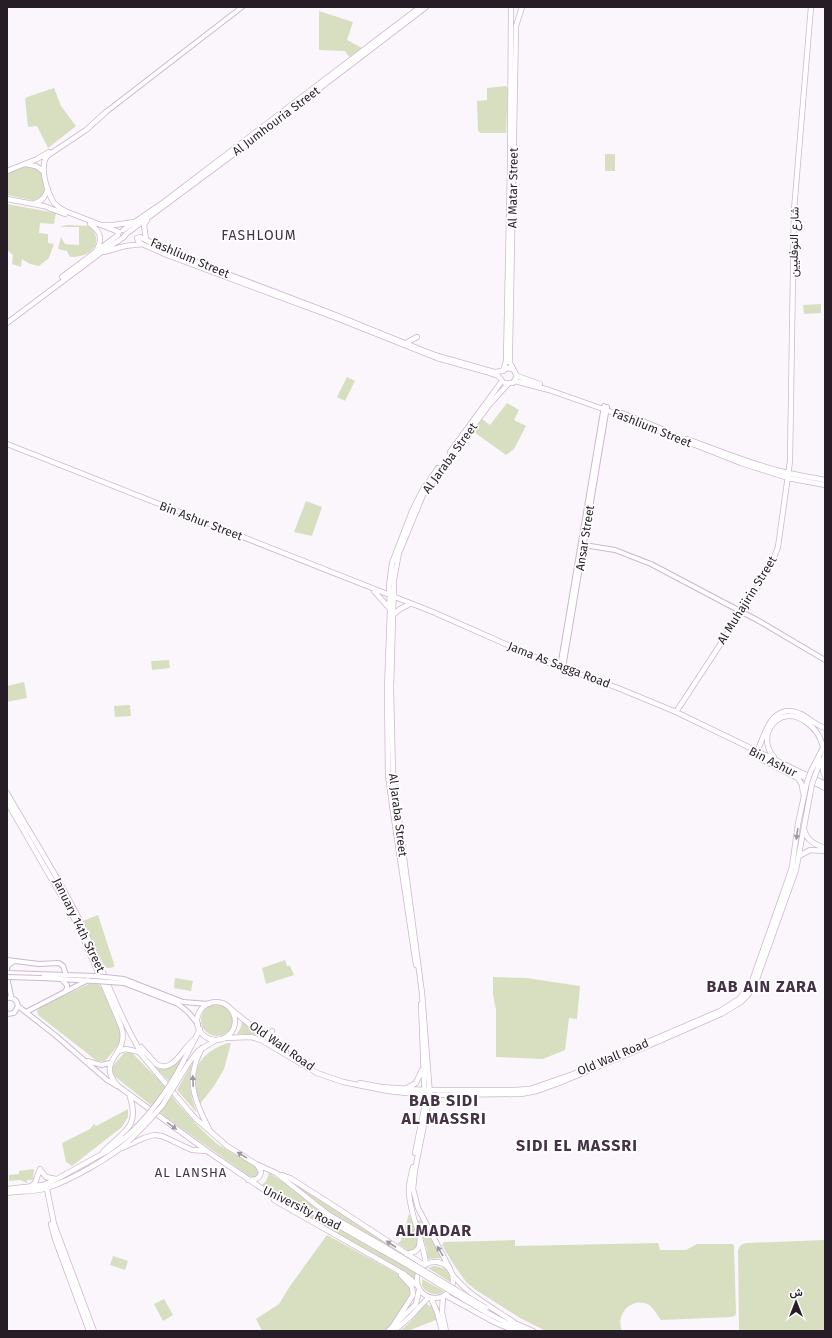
<svg xmlns="http://www.w3.org/2000/svg" width="832" height="1338" font-family="'Fira Sans',Vazirmatn,sans-serif">
<style>
.green{fill:#d7dfc0}
.lines{fill:none;stroke-linecap:round;stroke-linejoin:round}
.secondary-casing{stroke:#ceb6d0;stroke-width:6}
.primary-casing{stroke:#ceb6d0;stroke-width:6}
.trunk-casing{stroke:#ceb6d0;stroke-width:6}
.secondary{stroke:#fff;stroke-width:4}
.primary{stroke:#fff;stroke-width:4.5}
.trunk{stroke:#fff;stroke-width:4.5}
.secondary-bridge-casing{stroke:#ceb6d0;stroke-width:6;stroke-linecap:butt}
.primary-bridge-casing{stroke:#ceb6d0;stroke-width:6;stroke-linecap:butt}
.trunk-bridge-casing{stroke:#ceb6d0;stroke-width:6;stroke-linecap:butt}
.secondary-bridge{stroke:#fff;stroke-width:4}
.primary-bridge{stroke:#fff;stroke-width:4.5}
.trunk-bridge{stroke:#fff;stroke-width:4.5}
.oneway{fill:#9d999e}
.labels{text-anchor:middle;stroke-width:3.5;stroke-linejoin:round;paint-order:stroke}
.street-label{font-size:12px;fill:#261d27;stroke:#fff}
.neighbourhood-label{font-size:13px;letter-spacing:1px;fill:#443146;stroke:#fff}
.quarter-label{font-size:14px;letter-spacing:1px;fill:#443146;stroke:#fff}
.district-label{font-size:16px;font-weight:bold;letter-spacing:1px;fill:#443146;stroke:#fff}
</style>
<rect width="100%" height="100%" fill="#fbf6fc"/>
<path class="green" d="M 319,11 L 353,22 L 347,40 L 362,48 L 349,57 L 345,51 L 319,50 Z
M 506,86 L 508,89 L 506,133 L 481,133 L 478,131 L 477,101 L 487,100 L 487,88 Z
M 54,88 L 61,106 L 76,126 L 75,127 L 48,148 L 37,126 L 28,127 L 25,99 L 27,97 Z
M 605,154 L 615,154 L 615,171 L 605,171 Z
M 27,166 L 33,166 L 42,173 L 45,192 L 40,199 L 36,201 L 7,195 L 7,172 Z
M 7,204 L 56,213 L 54,224 L 40,223 L 39,233 L 48,234 L 48,243 L 54,244 L 49,258 L 39,266 L 30,264 L 22,259 L 21,267 L 12,264 L 13,255 L 7,250 Z
M 67,225 L 90,226 C 106,244 89,258 70,257 L 67,251 L 58,249 L 61,237 L 65,244 L 79,245 L 79,227 L 60,227 Z
M 821,304 L 821,313 L 804,314 L 803,305 Z
M 347,377 L 355,381 L 345,401 L 337,397 Z
M 507,403 L 519,410 L 514,420 L 526,426 L 514,449 L 506,455 L 474,432 L 474,429 L 482,419 L 490,425 Z
M 306,501 L 322,507 L 312,536 L 294,532 Z
M 169,660 L 170,668 L 152,670 L 151,661 Z
M 24,682 L 27,698 L 7,702 L 7,686 Z
M 130,705 L 131,716 L 115,717 L 114,706 Z
M 98,915 L 114,964 L 114,967 L 108,968 L 105,967 L 83,921 Z
M 285,960 L 287,966 L 290,966 L 294,975 L 266,984 L 262,968 Z
M 493,977 L 526,978 L 580,986 L 577,1019 L 569,1018 L 565,1050 L 543,1059 L 496,1057 L 496,1010 L 493,995 Z
M 175,978 L 193,981 L 191,991 L 174,988 Z
M 89,984 L 98,984 L 101,987 L 121,1033 L 121,1042 L 105,1061 L 97,1061 L 38,1015 L 37,1011 L 42,1006 Z
M201 1020a16 16 0 1 1 32 0a16 16 0 1 1-32 0Z
M 242,1021 L 260,1035 L 237,1034 L 241,1027 Z
M 227,1043 L 231,1043 L 224,1069 L 214,1086 L 200,1104 C 190,1072 196,1055 227,1043 Z
M 130,1052 L 134,1055 L 165,1086 L 177,1103 L 199,1127 L 217,1144 L 257,1167 L 259,1174 L 254,1178 L 249,1176 L 167,1118 L 113,1075 L 113,1066 L 124,1053 Z
M 186,1053 L 170,1082 L 156,1068 C 170,1072 177,1063 186,1053 Z
M 192,1063 C 188,1082 190,1095 197,1113 L 177,1090 Z
M 128,1109 L 128,1117 L 122,1127 L 72,1166 L 66,1162 L 62,1143 L 90,1129 L 94,1124 L 96,1126 Z
M 34,1169 L 33,1180 L 27,1180 L 27,1183 L 20,1180 L 9,1181 L 9,1175 L 19,1174 L 19,1171 Z
M 269,1173 L 293,1188 L 324,1214 L 280,1196 L 262,1185 L 266,1181 Z
M 291,1181 L 302,1187 L 420,1264 L 419,1266 L 331,1215 Z
M 283,1203 L 328,1221 L 416,1272 L 414,1278 Z
M 409,1214 L 419,1240 L 419,1246 L 410,1252 L 397,1243 L 400,1242 L 401,1240 Z
M 420,1220 L 442,1258 L 427,1259 L 427,1250 L 418,1221 Z
M 327,1235 L 396,1273 L 411,1288 C 410,1302 395,1321 385,1331 L 262,1331 L 256,1319 L 279,1304 L 290,1286 Z
M 515,1240 L 515,1246 L 658,1243 L 660,1250 L 686,1250 L 697,1244 L 733,1244 L 734,1246 L 736,1313 L 735,1316 L 731,1317 L 661,1320 C 657,1316 655,1309 649,1305 C 632,1296 615,1314 622,1331 L 546,1331 L 520,1318 L 476,1290 L 467,1283 L 454,1265 L 442,1245 L 444,1242 L 446,1242 Z
M 825,1240 L 825,1331 L 739,1331 L 738,1250 L 741,1245 L 746,1243 Z
M 113,1256 L 128,1261 L 125,1270 L 110,1265 Z
M 434,1266 C 444,1267 451,1271 450,1282 L 428,1268 Z
M 422,1279 L 444,1291 C 437,1297 427,1294 422,1286 Z
M 164,1299 L 173,1315 L 163,1321 L 154,1304 Z
M 427,1304 L 430,1306 L 433,1304 L 438,1319 L 408,1331 L 400,1331 L 412,1320 L 424,1305 Z"/>
<g class="lines">
<defs>
<path id="secondary" d="M 106,112 L 242,7
M 584,545 L 615,550 L 651,564 L 759,621 L 825,660
M 560,667 L 604,406
M 563,668 L 607,407
M 7,960 L 39,964 L 59,963 L 63,966 L 66,975
M 7,969 L 8,965 L 13,962
M 7,973 L 95,976
M 7,977 L 11,996
M 42,978 L 95,981
M 124,979 L 183,1002 L 209,1004
M 62,980 L 67,985 L 67,988 L 65,992
M 124,983 L 178,1004 L 188,1012 L 198,1024
M 7,998 C 13,997 17,1000 18,1006 L 14,1013 L 7,1014
M 18,1006 L 55,1035 L 107,1080 L 117,1086
M 26,1012 L 88,980
M 88,1061 L 101,1065 L 110,1063"/>
<path id="primary" d="M 106,112 L 86,130 L 47,156 C 39,167 47,192 54,203 C 57,206 61,209 65,211 L 119,232
M 26,164 L 36,166 L 44,172
M 7,171 L 37,159 L 49,152
M 7,199 L 44,206 L 65,214
M 35,203 C 43,201 45,196 48,189
M 90,224 C 101,231 103,239 96,251
M 105,225 L 114,225 L 134,222
M 123,230 L 164,202 L 420,7
M 146,240 L 144,225 L 147,220
M 104,252 L 125,246 L 142,244
M 62,277 L 118,235
M 7,323 L 99,254 L 124,237 L 126,234 L 239,150 L 426,7
M 406,343 L 417,337
M 503,371 L 506,361 L 510,168 L 511,7
M 517,376 L 540,384
M 501,379 L 498,376 L 487,372 L 437,358 L 339,319 L 167,255 L 142,244 L 138,241 L 137,238 L 140,237 L 177,255 L 328,312 L 422,350 L 438,356 L 494,372 L 503,371 L 507,368 L 513,369
M 515,381 L 549,390 L 606,410 L 741,463 L 788,478 L 825,485
M 505,383 L 513,383 L 517,376 L 510,363 L 510,348 L 516,26 L 522,7
M 622,413 L 662,429
M 687,439 C 718,450 748,463 780,471 C 795,475 810,477 825,480
M 7,444 L 433,612 L 551,664 L 618,688 L 676,712 L 825,784
M 450,452 L 502,381
M 374,591 L 390,609
M 393,615 L 400,609 L 410,604
M 676,712 L 756,590 L 773,560 L 778,547 L 790,461 L 794,210 L 811,7
M 825,754 C 822,762 821,769 825,777
M 761,755 L 825,788
M 774,757 C 755,737 778,702 806,722 C 816,729 820,736 823,747
M 811,771 L 824,746
M 816,773 L 821,760
M 803,793 L 802,785 L 798,778 L 761,759 L 757,754 L 758,750 C 765,732 773,701 801,714 C 809,718 815,725 825,728
M 804,829 C 806,840 815,845 825,848
M 799,856 L 810,850 L 825,851
M 416,965 L 393,812 L 388,775 L 387,689 L 390,609 L 389,586 L 392,563 L 412,511 L 422,491 L 438,468
M 232,1010 L 264,1036 L 286,1051
M 264,1036 L 268,1035 L 272,1031
M 224,1038 L 251,1037 L 261,1040 L 317,1073 L 343,1082 L 388,1091 L 425,1095 L 521,1094 L 537,1091 L 559,1083 L 657,1042 L 721,1014 L 741,1002 L 748,995 L 757,979 L 796,870 L 812,784
M 360,1083 L 381,1087 L 424,1090 L 514,1090 L 530,1089 L 573,1074 L 720,1011 L 739,999 L 751,984 L 788,879 L 792,867 L 798,824 L 807,782
M 405,1089 L 416,1083 L 422,1070
M 415,1153 L 425,1104 L 421,1004
M 413,1167 C 411,1176 408,1185 409,1194 C 411,1218 423,1240 426,1264
M417 1280a18 18 0 1 1 36 0a18 18 0 1 1-36 0Z
M 450,1269 L 418,1208 L 413,1189 L 415,1170 L 430,1095 L 422,993 L 393,775 L 391,689 L 394,579 L 399,553 L 423,495 L 489,405 L 508,384
M 443,1297 L 442,1312 L 446,1331
M 431,1298 L 437,1312 L 442,1331
M 388,1331 L 416,1304 L 419,1290
M 394,1331 L 410,1317 L 428,1298"/>
<path id="trunk" d="M 7,793 C 32,837 60,879 82,925 C 103,968 117,1013 142,1054
M 7,802 L 66,904 L 78,926 L 121,1026 C 131,1056 94,1059 118,1086 L 207,1151 L 270,1194 L 327,1219 L 381,1250
M197 1021a19 19 0 1 1 38 0a19 19 0 1 1-38 0Z
M 141,1047 L 156,1064 C 174,1075 183,1046 195,1039
M 202,1048 C 185,1079 194,1100 209,1129
M 118,1051 L 126,1049 L 139,1052 L 195,1118 L 227,1146 L 256,1164 L 276,1173 L 329,1215 L 383,1246
M 183,1062 L 200,1029
M 188,1064 L 198,1051 L 216,1040
M 122,1148 L 144,1138 L 154,1135 L 162,1136 L 192,1150 L 207,1151
M 103,1152 C 124,1130 141,1128 129,1094
M 41,1171 L 46,1177 L 56,1179
M 282,1175 L 290,1178 L 331,1204 L 424,1265
M 248,1180 C 254,1180 260,1180 261,1172 L 257,1165
M 46,1184 L 54,1224 L 94,1331
M 31,1186 L 35,1183 L 40,1169
M 7,1189 L 43,1185 L 57,1179 L 109,1150 L 125,1138
M 7,1193 C 20,1191 35,1192 47,1188 C 71,1180 110,1158 129,1141
M 273,1197 L 274,1200 L 404,1274 L 417,1285
M 51,1224 L 55,1239 L 89,1331
M 406,1254 C 420,1252 420,1247 420,1235
M 452,1274 C 468,1295 493,1308 515,1323
M 445,1295 L 496,1323 L 515,1331
M 484,1311 L 522,1331
M 512,1322 L 533,1331
M 391,1329 L 413,1295 L 412,1287 L 401,1275"/>
</defs>
<use href="#secondary" class="secondary-casing"/>
<use href="#primary" class="primary-casing"/>
<use href="#trunk" class="trunk-casing"/>
<use href="#secondary" class="secondary"/>
<use href="#primary" class="primary"/>
<use href="#trunk" class="trunk"/>
<defs>
<path id="secondary-bridge" d="M 95,976 L 124,979
M 7,977 L 42,978
M 95,981 L 124,983"/>
<path id="primary-bridge" d="M 807,782 L 811,771
M 812,784 L 816,773"/>
<path id="trunk-bridge" d="M 125,1138 C 150,1116 168,1091 183,1062
M 129,1141 L 143,1127 L 162,1106 L 188,1064
M 383,1246 L 486,1308
M 381,1250 C 416,1269 449,1291 484,1311"/>
</defs>
<use href="#secondary-bridge" class="secondary-bridge-casing"/>
<use href="#primary-bridge" class="primary-bridge-casing"/>
<use href="#trunk-bridge" class="trunk-bridge-casing"/>
<use href="#secondary-bridge" class="secondary-bridge"/>
<use href="#primary-bridge" class="primary-bridge"/>
<use href="#trunk-bridge" class="trunk-bridge"/>
</g>
<defs><path id="oneway-solid" d="M-6-.8H1V-3.2L6.5 0L1 3.2V.8H-6Z"/></defs>
<g class="oneway">
<use href="#oneway-solid" transform="translate(797 834) rotate(98)"/>
<use href="#oneway-solid" transform="translate(193 1081) rotate(-92)"/>
<use href="#oneway-solid" transform="translate(172 1126) rotate(36)"/>
<use href="#oneway-solid" transform="translate(242 1155) rotate(-149)"/>
<use href="#oneway-solid" transform="translate(391 1244) rotate(-147)"/>
<use href="#oneway-solid" transform="translate(440 1251) rotate(-121)"/>
</g>
<g class="labels">
<g class="street-label">
<text transform="translate(276 121) rotate(-37)" y="4">Al Jumhouria Street</text>
<text transform="translate(513 188) rotate(-89)" y="4">Al Matar Street</text>
<text transform="translate(794 242) rotate(-89)" y="4">شارع النوفليين</text>
<text transform="translate(190 258) rotate(23)" y="4">Fashlium Street</text>
<text transform="translate(652 428) rotate(22)" y="4">Fashlium Street</text>
<text transform="translate(450 458) rotate(-54)" y="4">Al Jaraba Street</text>
<text transform="translate(201 521) rotate(21)" y="4">Bin Ashur Street</text>
<text transform="translate(585 538) rotate(-81)" y="4">Ansar Street</text>
<text transform="translate(747 600) rotate(-58)" y="4">Al Muhajirin Street</text>
<text transform="translate(559 665) rotate(21)" y="4">Jama As Sagga Road</text>
<text transform="translate(773 762) rotate(27)" y="4">Bin Ashur</text>
<text transform="translate(398 815) rotate(83)" y="4">Al Jaraba Street</text>
<text transform="translate(79 925) rotate(64)" y="4">January 14th Street</text>
<text transform="translate(282 1046) rotate(35)" y="4">Old Wall Road</text>
<text transform="translate(613 1057) rotate(-23)" y="4">Old Wall Road</text>
<text transform="translate(302 1208) rotate(26)" y="4">University Road</text>
</g>
<g class="neighbourhood-label">
<text x="191" y="1177">AL LANSHA</text>
</g>
<g class="quarter-label">
<text x="259" y="240">FASHLOUM</text>
</g>
<g class="district-label">
<text x="762" y="992">BAB AIN ZARA</text>
<text x="444" y="1106">BAB SIDI<tspan x="444" dy="18">AL MASSRI</tspan></text>
<text x="577" y="1151">SIDI EL MASSRI</text>
<text x="434" y="1236">ALMADAR</text>
</g>
</g>
<rect width="832" height="1338" fill="none" stroke="#261d27" stroke-width="16"/>
<g transform="translate(796 1302)" stroke="#ffffff" stroke-width="3" paint-order="stroke">
<path d="M0-3L7 15L0 10L-7 15Z" fill="#261d27"/>
<text y="-6" font-size="11" font-weight="bold" text-anchor="middle" fill="#261d27">ش</text>
</g>
</svg>
